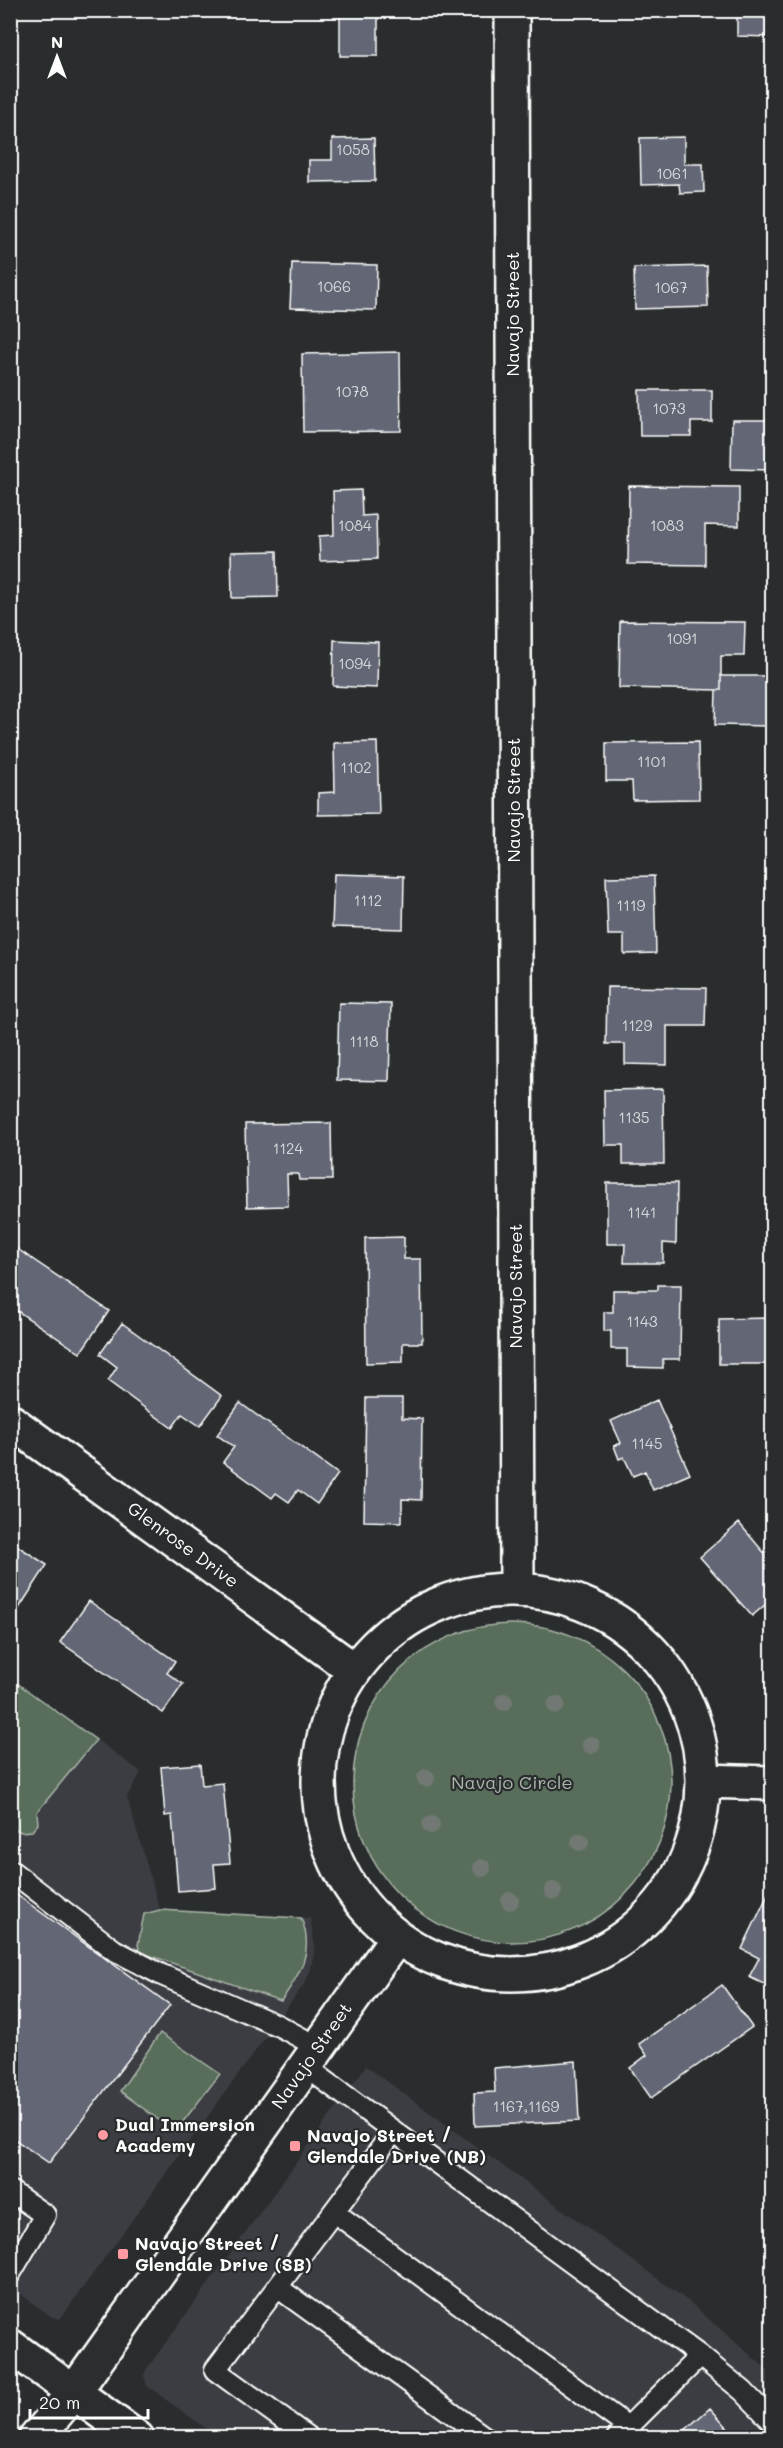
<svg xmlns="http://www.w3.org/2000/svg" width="783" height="2448" font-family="Mali,sans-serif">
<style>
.built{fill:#3b3e43}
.green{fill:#586e5a;stroke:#acb6ac;stroke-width:1.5}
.building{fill:#626675;stroke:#fff;stroke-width:1.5}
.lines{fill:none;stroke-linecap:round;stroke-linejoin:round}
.service-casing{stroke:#fff;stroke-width:24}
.minor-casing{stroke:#fff;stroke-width:38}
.service{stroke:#2a2d2e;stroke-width:20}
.minor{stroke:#2a2d2e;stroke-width:33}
.tree{fill:#727873}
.poi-dot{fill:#ff9aa2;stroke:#2a2d2e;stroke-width:2}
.labels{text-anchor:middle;stroke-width:4.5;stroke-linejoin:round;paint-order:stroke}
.number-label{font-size:15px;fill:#d8d9dc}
.street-label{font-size:18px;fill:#fff;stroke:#2a2d2e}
.park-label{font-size:18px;fill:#acb6ac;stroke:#2a2d2e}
.poi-label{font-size:18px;font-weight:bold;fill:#fff;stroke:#2a2d2e;text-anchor:start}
</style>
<rect width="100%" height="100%" fill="#2a2d2e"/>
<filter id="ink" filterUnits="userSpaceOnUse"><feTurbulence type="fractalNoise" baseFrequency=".0167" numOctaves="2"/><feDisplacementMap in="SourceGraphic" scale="12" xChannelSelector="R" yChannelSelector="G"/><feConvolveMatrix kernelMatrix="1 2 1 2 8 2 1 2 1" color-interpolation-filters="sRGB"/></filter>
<g filter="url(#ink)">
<path class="built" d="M 11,1678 L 141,1772 L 127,1797 L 160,1910 L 310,1918 L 315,1947 L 310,1972 L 305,1983 L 60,2319 L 52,2317 L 11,2287 Z
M 366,2066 L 688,2301 L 772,2374 L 772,2437 L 218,2437 L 147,2386 L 144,2376 L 146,2370 Z"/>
<path class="green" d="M353 1783a159 159 0 1 1 318 0a159 159 0 1 1-318 0Z
M 10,1678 L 96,1740 L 37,1812 L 38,1824 L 32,1831 L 21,1832 L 15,1829 L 11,1817 Z
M 160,1910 L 301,1918 C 315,1951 300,1974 281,2001 L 140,1952 L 138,1945 L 144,1914 Z
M 160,2033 L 220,2074 L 175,2132 L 120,2091 Z"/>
<path class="building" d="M 340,10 L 378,10 L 378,56 L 340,56 Z
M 737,10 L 772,10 L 772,37 L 737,36 Z
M 684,137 L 684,164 L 703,164 L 704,192 L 680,193 L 679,184 L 641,185 L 640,138 Z
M 374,138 L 375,181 L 309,182 L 309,160 L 332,160 L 332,139 Z
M 292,263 L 377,265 L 376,310 L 290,308 Z
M 707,266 L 708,307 L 635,309 L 634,268 Z
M 400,352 L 401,431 L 303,432 L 302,354 Z
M 639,390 L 712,390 L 712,422 L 691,422 L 691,436 L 640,436 Z
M 732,420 L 772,420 L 772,470 L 731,469 Z
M 629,486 L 739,487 L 739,526 L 705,525 L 705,565 L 628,564 Z
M 361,490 L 362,516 L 376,515 L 377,559 L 320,561 L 319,536 L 334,535 L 333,491 Z
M 769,550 L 772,550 L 772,600 L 770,601 Z
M 277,551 L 278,597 L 232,598 L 231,552 Z
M 620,621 L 745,622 L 744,656 L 721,656 L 721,690 L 619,688 Z
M 334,640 L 378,642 L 377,688 L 333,686 Z
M 721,676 L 772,676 L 772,726 L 715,725 L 716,690 L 721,690 Z
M 377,742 L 379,814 L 318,815 L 318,793 L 335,792 L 334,743 Z
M 698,742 L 699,799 L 633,800 L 632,781 L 606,781 L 606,743 Z
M 334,874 L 404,876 L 403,929 L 332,927 Z
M 654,876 L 656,953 L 624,954 L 624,935 L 608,935 L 606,877 Z
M 607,987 L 706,988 L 705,1026 L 667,1026 L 667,1065 L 625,1064 L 625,1044 L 606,1044 Z
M 339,1003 L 391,1004 L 389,1081 L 337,1080 Z
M 663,1089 L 664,1164 L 623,1164 L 623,1145 L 605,1145 L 604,1090 Z
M 331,1123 L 332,1180 L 299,1180 L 298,1174 L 287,1174 L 288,1206 L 247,1207 L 245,1124 Z
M 607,1183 L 677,1183 L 676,1244 L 663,1243 L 663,1263 L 624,1263 L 625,1244 L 607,1244 Z
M 404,1237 L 404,1259 L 421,1259 L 422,1343 L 403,1343 L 403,1362 L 366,1363 L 365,1238 Z
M 10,1244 L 109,1311 L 80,1353 L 10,1306 Z
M 658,1285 L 681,1285 L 680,1359 L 663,1359 L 663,1368 L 627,1367 L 627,1349 L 611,1349 L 611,1331 L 604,1331 L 604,1312 L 613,1312 L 613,1290 L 658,1290 Z
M 772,1318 L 772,1364 L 719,1364 L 719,1319 Z
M 122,1323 L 222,1396 L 200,1426 L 182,1414 L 172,1428 L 108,1381 L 117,1367 L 100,1354 Z
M 366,1398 L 402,1398 L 402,1418 L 422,1419 L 421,1500 L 402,1499 L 402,1522 L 364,1521 Z
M 657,1400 L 690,1474 L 653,1490 L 645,1471 L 633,1476 L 624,1457 L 619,1459 L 614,1446 L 621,1443 L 611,1421 Z
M 240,1403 L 338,1474 L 317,1504 L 298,1490 L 289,1502 L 276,1493 L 272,1498 L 223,1462 L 234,1447 L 217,1435 Z
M 739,1523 L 772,1562 L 772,1599 L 752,1616 L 700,1557 Z
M 10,1541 L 47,1565 L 12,1619 L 10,1618 Z
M 89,1601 L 175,1661 L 167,1673 L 183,1684 L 163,1713 L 60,1642 Z
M 200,1764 L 202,1785 L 223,1783 L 230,1863 L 214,1864 L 216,1888 L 178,1891 L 172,1815 L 165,1816 L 161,1767 Z
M 772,1886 L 772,1988 L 749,1977 L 759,1958 L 742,1949 Z
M 10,1890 L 170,2005 L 49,2163 L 10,2136 Z
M 722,1985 L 752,2027 L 651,2098 L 630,2068 L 647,2055 L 639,2044 Z
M 576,2061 L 579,2121 L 475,2126 L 474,2093 L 495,2092 L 494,2068 Z
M 710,2408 L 737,2438 L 676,2438 Z"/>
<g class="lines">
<defs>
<path id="service" d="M 10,1870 L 114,1950 L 162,1975 L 279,2026 L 318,2047
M 305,2066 L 700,2356 L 743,2391 L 772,2421
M 10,2191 L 45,2215 L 10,2274
M 334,2212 L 628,2427
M 277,2287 L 486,2438
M 309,2438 L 215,2370 L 394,2131
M 617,2438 L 700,2356"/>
<path id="minor" d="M 512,10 L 517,1590
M 10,1421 L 354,1670
M319 1782a192 192 0 1 1 384 0a192 192 0 1 1-384 0Z
M 704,1781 L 772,1783
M 10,2346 L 137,2438
M 36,2438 L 74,2392 L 397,1937"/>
</defs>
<use href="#service" class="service-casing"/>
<use href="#minor" class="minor-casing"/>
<use href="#service" class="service"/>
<use href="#minor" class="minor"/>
</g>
<g class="tree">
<circle cx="504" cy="1702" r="9"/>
<circle cx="556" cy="1705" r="9"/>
<circle cx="591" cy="1745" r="9"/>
<circle cx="426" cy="1778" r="9"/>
<circle cx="431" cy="1825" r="9"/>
<circle cx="580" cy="1842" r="9"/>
<circle cx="482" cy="1868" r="9"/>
<circle cx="553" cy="1891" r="9"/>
<circle cx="510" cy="1901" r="9"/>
</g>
</g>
<g class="poi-dot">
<circle cx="103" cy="2135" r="6"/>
<rect x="289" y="2140" width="12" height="12" rx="3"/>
<rect x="117" y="2248" width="12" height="12" rx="3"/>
</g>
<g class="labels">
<g class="number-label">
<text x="353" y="155">1058</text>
<text x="672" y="179">1061</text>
<text x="334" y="292">1066</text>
<text x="671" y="293">1067</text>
<text x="352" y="397">1078</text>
<text x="669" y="414">1073</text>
<text x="355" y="531">1084</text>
<text x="667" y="531">1083</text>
<text x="682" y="644">1091</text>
<text x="355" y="669">1094</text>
<text x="652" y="767">1101</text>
<text x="356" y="773">1102</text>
<text x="368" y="906">1112</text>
<text x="631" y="911">1119</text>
<text x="637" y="1031">1129</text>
<text x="364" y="1047">1118</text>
<text x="634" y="1123">1135</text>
<text x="288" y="1154">1124</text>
<text x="642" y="1218">1141</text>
<text x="642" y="1327">1143</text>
<text x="647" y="1449">1145</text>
<text x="526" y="2112">1167,1169</text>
</g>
<g class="street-label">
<text transform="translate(513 314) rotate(-90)" y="6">Navajo Street</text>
<text transform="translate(514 800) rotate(-90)" y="6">Navajo Street</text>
<text transform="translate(516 1286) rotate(-90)" y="6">Navajo Street</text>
<text transform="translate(183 1545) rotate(36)" y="6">Glenrose Drive</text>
<text transform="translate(312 2056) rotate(-55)" y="6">Navajo Street</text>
</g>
<g class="park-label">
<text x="512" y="1789">Navajo Circle</text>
</g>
<g class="poi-label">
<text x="115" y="2131">Dual Immersion<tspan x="115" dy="21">Academy</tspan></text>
<text x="307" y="2142">Navajo Street /<tspan x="307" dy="21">Glendale Drive (NB)</tspan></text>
<text x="135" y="2250">Navajo Street /<tspan x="135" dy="21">Glendale Drive (SB)</tspan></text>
</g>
</g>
<rect width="783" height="2448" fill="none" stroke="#2a2d2e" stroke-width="36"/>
<rect x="18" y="18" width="747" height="2412" fill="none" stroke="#fff" stroke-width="2" filter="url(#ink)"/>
<g transform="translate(57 57)" stroke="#2a2d2e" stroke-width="4.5" paint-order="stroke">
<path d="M0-4.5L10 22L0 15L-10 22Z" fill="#ffffff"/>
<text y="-9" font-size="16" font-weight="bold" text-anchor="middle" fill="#ffffff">N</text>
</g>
<path d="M30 2409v9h118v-9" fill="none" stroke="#ffffff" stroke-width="3"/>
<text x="39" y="2409" font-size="18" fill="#ffffff" stroke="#2a2d2e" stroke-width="4.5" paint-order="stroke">20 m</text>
</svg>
